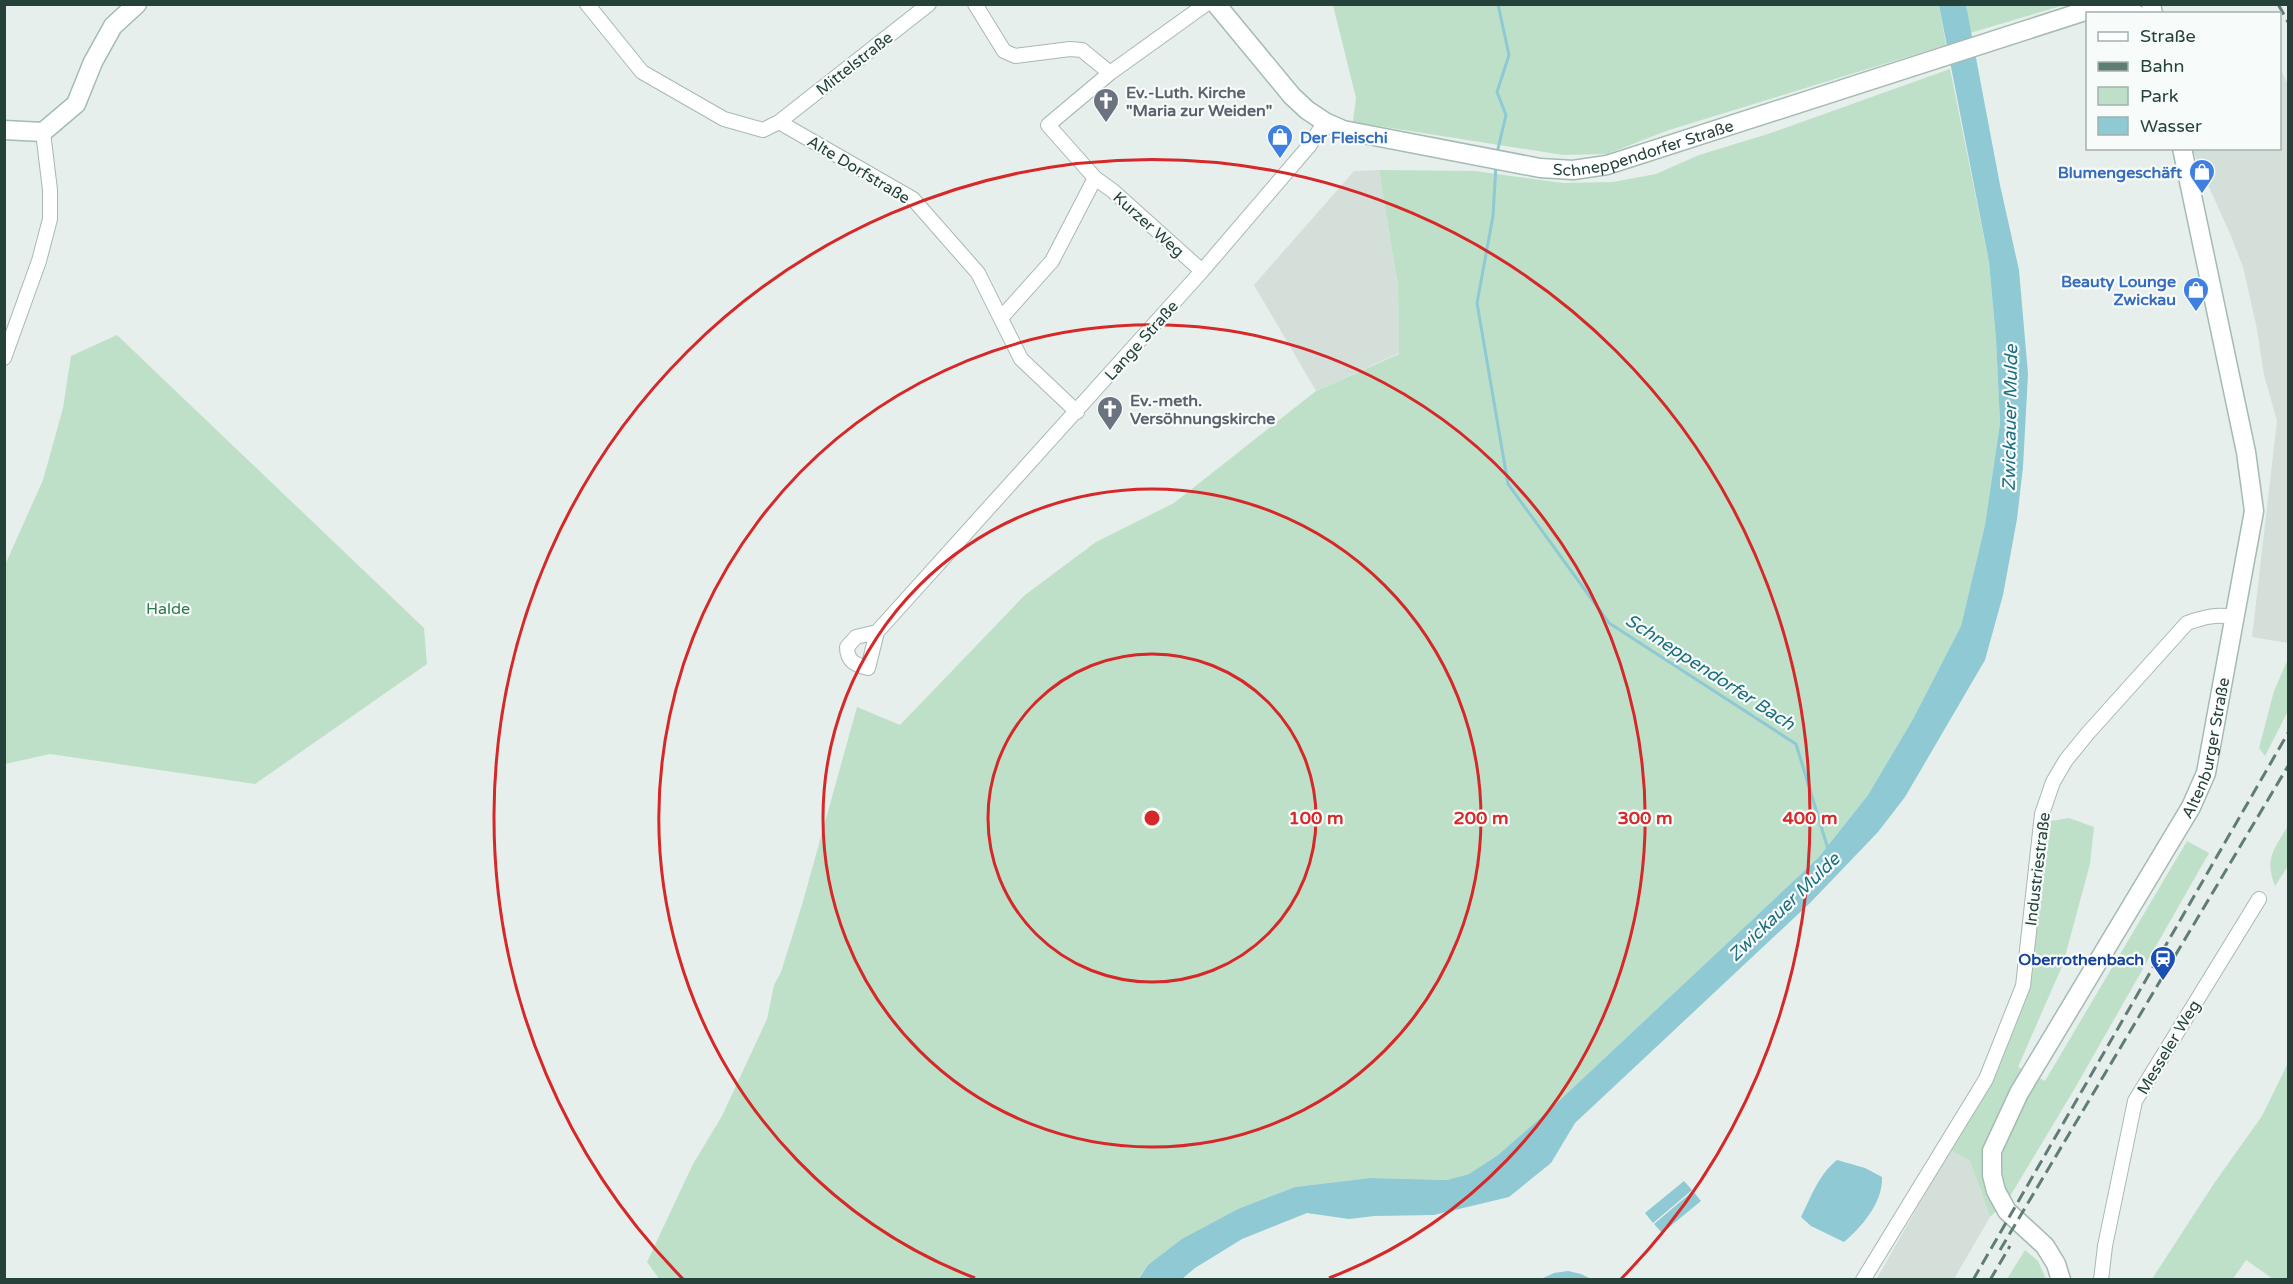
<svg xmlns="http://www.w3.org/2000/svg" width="2293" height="1284" font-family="'Varela Round',sans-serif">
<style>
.built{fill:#d4dfda}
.green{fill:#bfe0c8}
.water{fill:#8ec9d4}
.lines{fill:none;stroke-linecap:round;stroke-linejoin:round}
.stream{stroke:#8ec9d4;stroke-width:3}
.street-casing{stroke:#a8b8b2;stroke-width:16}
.secondary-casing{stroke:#a4bbb3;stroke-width:21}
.street{stroke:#fff;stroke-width:14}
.secondary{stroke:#fff;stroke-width:18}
.rail{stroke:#5f7d75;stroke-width:3;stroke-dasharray:12 6;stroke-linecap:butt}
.ring{fill:none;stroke:#d62828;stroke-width:3}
.labels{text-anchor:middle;stroke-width:4.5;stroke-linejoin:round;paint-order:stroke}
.street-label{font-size:16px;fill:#24423a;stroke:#f7fbf9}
.worship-label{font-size:16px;font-weight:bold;fill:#5b616d;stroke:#f7fbf9;text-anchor:start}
.shop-label{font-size:16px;font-weight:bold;fill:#366cbe;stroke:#f7fbf9;text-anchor:end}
.park-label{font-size:16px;fill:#2d7a4b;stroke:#f7fbf9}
.transit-label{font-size:16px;font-weight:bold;fill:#164399;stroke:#f7fbf9;text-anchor:end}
.water-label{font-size:18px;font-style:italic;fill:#1c6f80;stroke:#f7fbf9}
.centre{fill:#d62828;stroke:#f7fbf9;stroke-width:3}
.ring-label{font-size:18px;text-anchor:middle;font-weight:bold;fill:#d62828;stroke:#f7fbf9;stroke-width:4.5;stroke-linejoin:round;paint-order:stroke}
</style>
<rect width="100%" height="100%" fill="#e6efeb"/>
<path class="built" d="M 2280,68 L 2288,85 L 2288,643 L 2252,637 L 2277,421 L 2264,375 L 2257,329 L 2243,267 L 2231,236 L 2192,149 L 2280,148 Z
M 1379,170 L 1398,288 L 1399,353 L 1316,391 L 1254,285 L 1354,171 Z
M 1950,1150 L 1970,1161 L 1990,1217 L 1954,1279 L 1876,1280 Z"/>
<path class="green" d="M 1333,5 L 1939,5 L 1946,45 L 1669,130 L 1607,154 L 1563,155 L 1353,122 L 1356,98 Z
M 1966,5 L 2064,5 L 1970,33 Z
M 1950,69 L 1989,262 L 1996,339 L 2000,423 L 1985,525 L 1961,626 L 1913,719 L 1868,795 L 1818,858 L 1545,1114 L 1498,1155 L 1469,1174 L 1447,1180 L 1370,1178 L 1295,1187 L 1240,1208 L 1148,1265 L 1138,1279 L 660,1280 L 647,1262 L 693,1164 L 722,1116 L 767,1019 L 774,985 L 781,972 L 802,905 L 857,707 L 900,725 L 1025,595 L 1096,542 L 1174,503 L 1316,391 L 1399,354 L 1398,287 L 1379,170 L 1475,171 L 1563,183 L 1613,182 L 1656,174 L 1699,155 L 1768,134 Z
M 117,335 L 424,628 L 427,664 L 255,784 L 50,754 L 5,764 L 5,565 L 43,480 L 63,408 L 71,356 Z
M 2288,659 L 2288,711 L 2265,756 L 2259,748 L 2274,691 Z
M 2069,818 L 2094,827 L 2090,864 L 2063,964 L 2018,1067 L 2045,1081 L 2187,841 L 2209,853 L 2075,1088 L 2009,1198 L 1990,1217 L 1970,1161 L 1950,1150 L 2018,1012 L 2033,959 L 2051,821 Z
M 2288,826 L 2288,866 L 2275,886 C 2264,859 2274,849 2288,826 Z
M 2288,1063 L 2288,1279 L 2273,1279 L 2246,1260 L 2233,1279 L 2152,1279 L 2215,1182 L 2262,1116 Z
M 2025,1250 L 2038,1261 L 2046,1279 L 2007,1279 Z"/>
<path class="water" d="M 1939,5 L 1966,5 L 2000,185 L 2019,270 L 2028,374 L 2023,467 L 2017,519 L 2003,595 L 1985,660 L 1905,797 L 1878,832 L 1810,903 L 1575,1123 L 1551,1163 L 1509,1197 L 1434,1215 L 1374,1216 L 1349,1219 L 1307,1213 L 1242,1239 L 1195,1268 L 1182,1279 L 1138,1280 L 1148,1265 L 1182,1239 L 1240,1208 L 1295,1187 L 1370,1178 L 1447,1180 L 1469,1174 L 1498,1155 L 1545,1114 L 1818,858 L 1868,795 L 1913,719 L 1961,626 L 1985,525 L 2000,423 L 1996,339 L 1989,262 Z
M 1837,1160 L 1865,1168 L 1882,1177 C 1883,1202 1863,1226 1844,1242 L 1811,1226 L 1801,1217 C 1811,1197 1819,1174 1837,1160 Z
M 1684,1181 L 1692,1190 L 1653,1223 L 1645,1213 Z
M 1693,1191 L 1701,1201 L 1662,1233 L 1654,1224 Z
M 1568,1271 L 1581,1274 L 1591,1279 L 1541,1279 L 1554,1273 Z"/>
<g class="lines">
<path class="stream" d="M 1497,153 L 1506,115 L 1497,92 L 1509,55 L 1498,4
M 1496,165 L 1493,216 L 1477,303 L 1508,484 L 1609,623 L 1796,744 L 1828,849"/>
<defs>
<path id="street" d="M 587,4 L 642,72 L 724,119 L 763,130 L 779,122 L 913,199 L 978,273 L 1021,359 L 1077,412
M 975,4 L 1004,51 L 1015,56 L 1070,49 L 1082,50 L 1110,73
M 779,122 L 929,4
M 1202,271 L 1113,191 L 1095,178 L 1048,125 L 1110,73 L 1206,4
M 1001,318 L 1052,261 L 1095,178
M 4,358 L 39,261 L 50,219 L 50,190 L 43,132
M 877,632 L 856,637 L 847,647 C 847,661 855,665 868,668 L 877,632 L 1202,271 L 1309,146 L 1325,122
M 1863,1280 L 1986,1079 L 2023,986 L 2042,814 L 2053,782 L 2066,760 L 2088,733 L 2187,623 C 2204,617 2216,614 2234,617
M 2101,1280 L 2105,1246 L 2135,1101 L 2259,899"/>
<g id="secondary">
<path id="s1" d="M 1216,4 L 1292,96 L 1307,110 L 1325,122 L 1343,130 L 1540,168 L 1573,170 L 1607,165 L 2107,4"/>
<path d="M 2151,4 L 2153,14"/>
<path d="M 2107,5 L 2136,14"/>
<path d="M 4,130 L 43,132 L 76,104 L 93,62 L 113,26 L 137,4"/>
<path id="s2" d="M 2061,1280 L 2056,1264 L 2045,1246 L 2007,1211 L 1996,1191 L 1992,1175 L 1992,1151 L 2019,1093 L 2191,807 L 2206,773 L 2254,511 L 2246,452 L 2182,148"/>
</g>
</defs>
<use href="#street" class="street-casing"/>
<use href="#secondary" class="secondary-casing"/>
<use href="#street" class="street"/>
<use href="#secondary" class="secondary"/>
<path class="rail" d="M 2278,4 L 2288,22
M 2000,1250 L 2288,766
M 1973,1280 L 2288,733
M 1990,1280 L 2010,1246"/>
</g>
<g class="ring">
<circle cx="1152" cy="818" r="164"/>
<circle cx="1152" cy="818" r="329"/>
<path d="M975 1278A493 493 0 1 1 1329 1278"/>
<path d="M683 1279A658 658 0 1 1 1621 1279"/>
</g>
<defs>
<symbol id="church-pin" viewBox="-11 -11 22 30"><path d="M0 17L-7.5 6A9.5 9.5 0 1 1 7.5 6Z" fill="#6b7280" stroke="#f7fbf9"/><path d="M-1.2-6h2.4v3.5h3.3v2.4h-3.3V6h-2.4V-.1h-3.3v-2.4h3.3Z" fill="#fff"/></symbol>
<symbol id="shop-pin" viewBox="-11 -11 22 30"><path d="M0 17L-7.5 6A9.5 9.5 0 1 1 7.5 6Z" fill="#3f7fe0" stroke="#f7fbf9"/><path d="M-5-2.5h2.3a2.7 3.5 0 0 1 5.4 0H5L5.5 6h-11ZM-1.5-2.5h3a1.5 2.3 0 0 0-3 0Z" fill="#fff"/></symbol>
<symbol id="station-pin" viewBox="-11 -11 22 30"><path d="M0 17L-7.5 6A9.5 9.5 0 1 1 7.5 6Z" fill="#1a4fb4" stroke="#f7fbf9"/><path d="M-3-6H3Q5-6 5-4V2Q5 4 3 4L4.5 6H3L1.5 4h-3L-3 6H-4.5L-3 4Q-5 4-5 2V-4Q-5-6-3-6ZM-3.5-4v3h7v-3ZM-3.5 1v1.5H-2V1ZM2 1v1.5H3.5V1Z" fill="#fff"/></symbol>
</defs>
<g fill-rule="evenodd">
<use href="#church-pin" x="1091" y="86" width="30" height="40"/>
<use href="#shop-pin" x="1265" y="122" width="30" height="40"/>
<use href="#shop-pin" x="2187" y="157" width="30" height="40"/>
<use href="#shop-pin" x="2181" y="275" width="30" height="40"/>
<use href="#church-pin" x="1095" y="394" width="30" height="40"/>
<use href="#station-pin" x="2148" y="944" width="30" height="40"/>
</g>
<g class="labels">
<g class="street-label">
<text transform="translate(854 63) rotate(-38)" y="6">Mittelstraße</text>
<text dy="6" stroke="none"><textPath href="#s1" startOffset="488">Schneppendorfer Straße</textPath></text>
<text transform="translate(859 169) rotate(31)" y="6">Alte Dorfstraße</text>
<text transform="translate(1149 224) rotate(42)" y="6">Kurzer Weg</text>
<text transform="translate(1141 340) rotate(-48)" y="6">Lange Straße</text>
<text dy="6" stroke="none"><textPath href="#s2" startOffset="612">Altenburger Straße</textPath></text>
<text transform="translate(2037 869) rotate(-83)" y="6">Industriestraße</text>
<text transform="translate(2168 1047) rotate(-59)" y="6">Messeler Weg</text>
</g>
<g class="worship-label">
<text x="1126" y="98">Ev.-Luth. Kirche<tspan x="1126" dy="18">"Maria zur Weiden"</tspan></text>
<text x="1130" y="406">Ev.-meth.<tspan x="1130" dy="18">Versöhnungskirche</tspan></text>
</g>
<g class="shop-label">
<text x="1300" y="143" text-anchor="start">Der Fleischi</text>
<text x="2182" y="178">Blumengeschäft</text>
<text x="2176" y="287">Beauty Lounge<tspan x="2176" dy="18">Zwickau</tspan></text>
</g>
<g class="park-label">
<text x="168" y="614">Halde</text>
</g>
<g class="transit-label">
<text x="2144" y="965">Oberrothenbach</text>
</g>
<g class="water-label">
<text transform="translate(2010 418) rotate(-89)" y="6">Zwickauer Mulde</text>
<text transform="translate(1710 672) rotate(33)" y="6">Schneppendorfer Bach</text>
<text transform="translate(1784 907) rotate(-44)" y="6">Zwickauer Mulde</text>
</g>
</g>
<circle cx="1152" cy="818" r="9" class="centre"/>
<g class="ring-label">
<text x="1316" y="824">100 m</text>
<text x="1481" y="824">200 m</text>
<text x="1645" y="824">300 m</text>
<text x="1810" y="824">400 m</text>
</g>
<rect width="2293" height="1284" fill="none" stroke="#24423a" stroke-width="12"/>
<rect x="2086" y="12" width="195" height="138" fill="#f7fbf9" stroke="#a3b1ad" stroke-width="1.5"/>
<rect x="2098" y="32" width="30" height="9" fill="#ffffff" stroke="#a3b1ad" stroke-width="1.5"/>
<text x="2140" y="42" font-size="18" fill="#24423a">Straße</text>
<rect x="2098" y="62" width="30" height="9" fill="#5f7d75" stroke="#a3b1ad" stroke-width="1.5"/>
<text x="2140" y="72" font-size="18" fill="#24423a">Bahn</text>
<rect x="2098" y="87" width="30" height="18" fill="#bfe0c8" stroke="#a3b1ad" stroke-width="1.5"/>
<text x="2140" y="102" font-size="18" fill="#24423a">Park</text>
<rect x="2098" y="117" width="30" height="18" fill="#8ec9d4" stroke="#a3b1ad" stroke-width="1.5"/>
<text x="2140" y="132" font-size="18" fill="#24423a">Wasser</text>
</svg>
